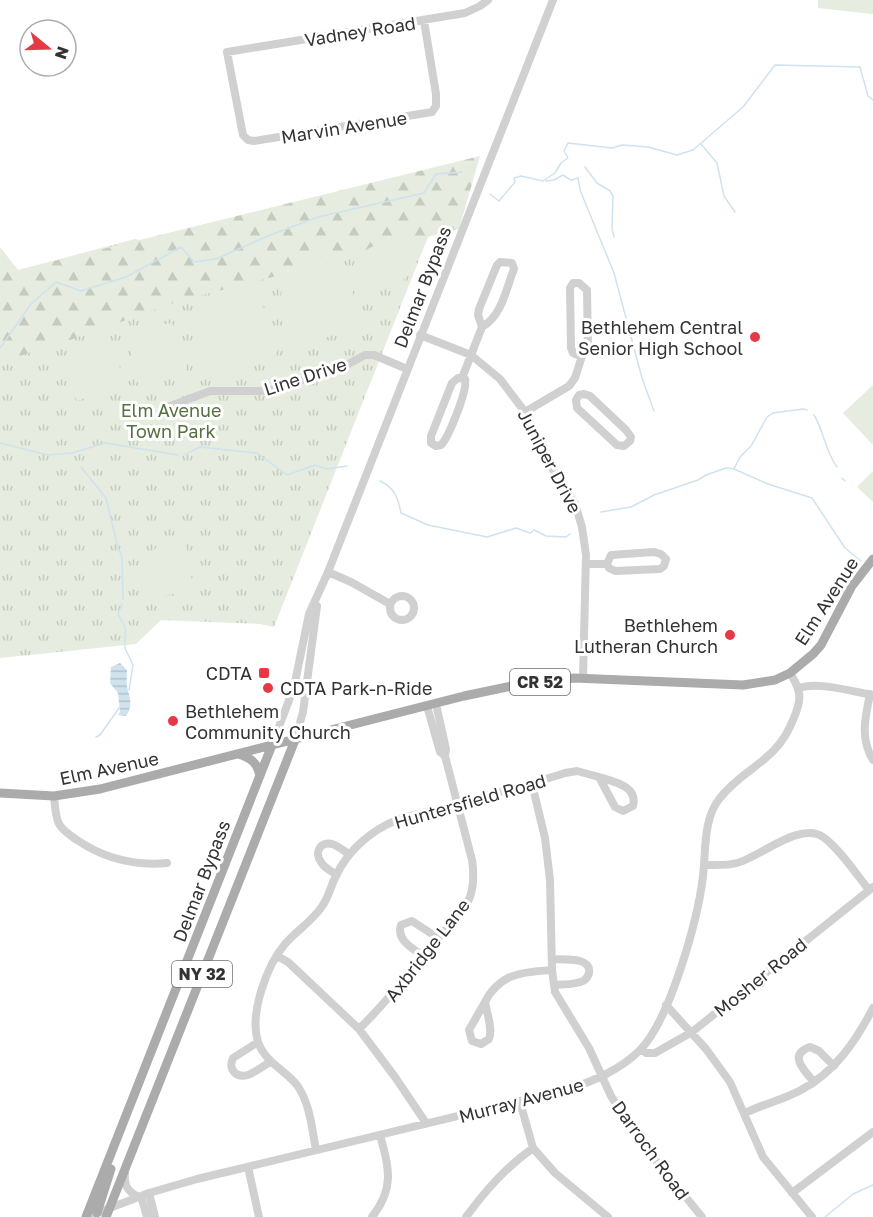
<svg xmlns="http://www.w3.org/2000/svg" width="873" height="1217" viewBox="0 0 873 1217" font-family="'Golos Text',sans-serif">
<defs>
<pattern id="grass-tufts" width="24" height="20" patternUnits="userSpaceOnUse" patternTransform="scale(1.5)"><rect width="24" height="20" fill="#e6ecdf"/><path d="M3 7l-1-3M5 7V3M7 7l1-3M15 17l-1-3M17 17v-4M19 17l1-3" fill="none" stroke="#c6cbc0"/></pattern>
<pattern id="forest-firs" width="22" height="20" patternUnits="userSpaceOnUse" patternTransform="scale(1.5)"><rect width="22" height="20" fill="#e6ecdf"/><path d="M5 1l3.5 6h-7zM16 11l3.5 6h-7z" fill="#c6cbc0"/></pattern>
<pattern id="water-rules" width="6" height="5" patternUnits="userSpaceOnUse" patternTransform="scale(1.5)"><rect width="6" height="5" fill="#cfe2ee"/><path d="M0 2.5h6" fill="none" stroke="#b2c2cd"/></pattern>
</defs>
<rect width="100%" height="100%" fill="#fff"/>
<path fill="url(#grass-tufts)" d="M456 166 274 627 260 624 161 620 136 644 0 658V275L135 239 256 264Z"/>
<path fill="url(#forest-firs)" d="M480 156 459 229 179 301 67 341 0 362V247L18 270Z"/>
<path fill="#e6ecdf" d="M818 0H873V14L818 8Z
M401 240 417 245 399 291 396 293 352 277C349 250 380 242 401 240Z
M332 253 339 254 362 319 359 327 292 348C285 336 281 322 280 307 279 273 304 263 332 253Z
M256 285 278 350 273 358 208 380C178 330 202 294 256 285Z
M172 323 187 367 186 373 141 388C121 355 133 327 172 323Z
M103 336H109L124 380 122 384 77 401C59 371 71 346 103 336Z
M873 385V443L872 444 843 413Z
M873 471V502L857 487Z
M166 540 185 541 193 587 191 591 139 600C137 569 141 559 166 540Z"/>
<path fill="url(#water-rules)" d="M120 663 127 670C127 675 126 681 127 686 129 697 134 705 126 716L118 715 120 712 118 693 110 683 111 667Z"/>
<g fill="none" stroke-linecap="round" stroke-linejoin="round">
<path stroke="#cfe2ee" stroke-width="1.5" d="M701 144 717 163 724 196 735 212
M585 167 597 183 610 191 613 196 612 228 614 237
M546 181 554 180 563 175 571 180 578 178 580 190 614 273 642 378 654 411
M490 194 499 201 515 182 514 178 521 176 543 181 555 173 561 163 568 158 564 151 568 143 612 148 622 145 648 147 677 155 693 150 743 107 775 65 860 67 868 96 873 100
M0 348 31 304 56 282 81 291 126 277 181 247 194 262 216 259 268 236 318 217 424 193 436 174 462 172
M814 415C824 431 825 451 837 467
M0 443 48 455 72 453 105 443 178 455
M184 455 200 447 257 453 287 475 315 465 327 469 347 466
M81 467 106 498 118 548 122 557 123 599
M734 469 740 457 751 446 767 417 773 413 803 409 807 410
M842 478 845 481
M380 481C395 488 398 498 401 513L428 525 487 537 516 528 530 533 534 530 546 536 566 537 570 534
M601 512 631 507 654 495 698 480 706 475 726 468 734 469 768 484 812 498 845 548 861 561
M122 604 118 614 125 627V648L133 665 129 690
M96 737 100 735 119 708
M825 1217 853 1194 873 1185"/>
<path stroke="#d0d0d0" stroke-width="8" d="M424 21 436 94V106L432 112 254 141 248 140 243 135 227 52 465 13 480 6 488 0
M500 262 512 263 514 269C506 289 502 316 482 327L478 315 479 309 497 265Z
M573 283H579L587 290 588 349 587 352 580 356 573 353 571 348 570 288Z
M420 335 471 355 500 379 525 412 545 457 575 504 582 527 586 555 583 678
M458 378 465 379C468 389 449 437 441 445L436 446 431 443V436L452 383Z
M462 378 482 327
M584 394 590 396 626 430 631 437 630 441 624 446 617 445 577 408 576 400 579 395Z
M165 408 210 391H268L341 368 365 355H374L407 369
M525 412 569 386 575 378 582 356
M654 552 661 554 666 559 664 566 660 569 615 571 609 568 607 564 611 555Z
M586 564H607
M328 572 351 582 390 604
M390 608a12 12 0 1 1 24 0a12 12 0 1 1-24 0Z
M799 688C818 681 853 692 873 695
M870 694C865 718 860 739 873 760
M427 706 440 752 445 756
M295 740 303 712 317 606
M272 745 294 687 309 614 328 572 553 0
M599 777C614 782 638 786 633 806L623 811 615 807Z
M532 784 545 838 550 880 552 970 555 992 589 1048 611 1096 627 1121 649 1152 702 1217
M54 796C55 805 55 816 59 824 63 831 70 835 77 840 105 859 134 866 167 863
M704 865C715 865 726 866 737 863 760 857 800 821 823 837 839 848 856 874 869 890
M336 874C331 871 324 868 321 862 314 853 320 841 332 844 338 846 344 851 349 854
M277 956 288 962 359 1029 395 1077 426 1123
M423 956C412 948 396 940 401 925L412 921 438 938
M552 959C562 960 592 956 589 973 588 977 587 979 583 981 575 985 563 984 554 985
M485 1002C487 1014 493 1029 489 1039L481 1044 472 1041 469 1030Z
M485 1002C500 973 523 972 552 970
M666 1005 706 1049 730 1082 763 1157 812 1217
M359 1029C387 1002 411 971 436 941 447 927 463 914 470 897 474 885 474 873 472 860L445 756 446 749 436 704
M258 1042 233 1058C231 1063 230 1067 234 1072 244 1083 261 1067 270 1062
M641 1049 646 1053H655L692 1032 873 887
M814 1082C805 1071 787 1055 810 1047L819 1051 834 1066
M520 1102 533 1148 555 1173 608 1217
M745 1113C763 1104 783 1100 801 1090 835 1072 856 1041 873 1008
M316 1150C312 1129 310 1103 297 1085 285 1070 265 1062 258 1042 249 1014 267 965 285 944 297 930 313 921 323 905 329 896 331 885 336 876 346 854 365 836 386 825 403 816 424 813 443 808 484 796 525 786 565 773L577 771 599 777
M248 1167 259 1217
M125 1172C124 1186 127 1191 139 1197
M149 1193 155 1217
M792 1193 873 1132
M141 1196 147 1217
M94 1214 149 1193 197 1179 570 1089C595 1080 620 1070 640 1050 670 1020 698 919 703 876 706 851 703 818 720 798 745 766 776 763 793 720 802 699 802 692 790 673
M372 1217C395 1188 389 1168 380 1135
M466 1217C486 1190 505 1168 533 1148"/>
<path stroke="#ababab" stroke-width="9" d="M238 754C251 758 257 762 260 776
M0 793 54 796 100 789 464 696 512 686 574 678 743 685 775 680 790 673 813 654 821 645 852 586 873 559
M97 1213 111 1169
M86 1217 272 745
M106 1217 295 740"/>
</g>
<g fill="#e63946" stroke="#fff" stroke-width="2">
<circle cx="755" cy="337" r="6"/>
<circle cx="730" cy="635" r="6"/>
<rect x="258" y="667" width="12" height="12" rx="3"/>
<circle cx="268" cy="688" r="6"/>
<circle cx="173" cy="721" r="6"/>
</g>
<g text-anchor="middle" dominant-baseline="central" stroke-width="6" stroke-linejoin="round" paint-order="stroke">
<g fill="#fff" stroke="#707070" stroke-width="1.5">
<rect x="510" y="669" width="60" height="26" rx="4.5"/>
<rect x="172" y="961" width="60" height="26" rx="4.5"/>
</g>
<g font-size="16" font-weight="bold" fill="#333">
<text x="540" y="682">CR 52</text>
<text x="202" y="974">NY 32</text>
</g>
<g font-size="18" fill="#333" stroke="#fff">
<text transform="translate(360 31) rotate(-9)">Vadney Road</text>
<text transform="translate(344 127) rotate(-9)">Marvin Avenue</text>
<text transform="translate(422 287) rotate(-69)">Delmar Bypass</text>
<text transform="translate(305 376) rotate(-18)">Line Drive</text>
<text transform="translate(550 461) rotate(62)">Juniper Drive</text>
<text transform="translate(826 601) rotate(-57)">Elm Avenue</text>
<text transform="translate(109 768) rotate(-12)">Elm Avenue</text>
<text transform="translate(470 801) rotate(-16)">Huntersfield Road</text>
<text transform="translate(201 881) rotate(-69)">Delmar Bypass</text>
<text transform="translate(427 950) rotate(-52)">Axbridge Lane</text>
<text transform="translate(760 977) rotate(-39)">Mosher Road</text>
<text transform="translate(521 1100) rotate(-15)">Murray Avenue</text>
<text transform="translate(651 1150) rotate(54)">Darroch Road</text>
</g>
<g font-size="18" fill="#333" stroke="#fff" text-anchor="end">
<text x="743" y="327">Bethlehem Central<tspan x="743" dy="21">Senior High School</tspan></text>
<text x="718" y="625">Bethlehem<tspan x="718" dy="21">Lutheran Church</tspan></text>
<text x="252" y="673">CDTA</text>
<text x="280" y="688" text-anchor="start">CDTA Park-n-Ride</text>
<text x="185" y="711" text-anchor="start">Bethlehem<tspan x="185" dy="21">Community Church</tspan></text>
</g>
<g font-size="18" fill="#56703f" stroke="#fff">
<text x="171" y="410">Elm Avenue<tspan x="171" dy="21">Town Park</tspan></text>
</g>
</g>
<g transform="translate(48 48) rotate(109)"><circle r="28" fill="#ffffff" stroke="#adadad" stroke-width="1.5"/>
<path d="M0-4.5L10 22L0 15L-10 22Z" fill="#e63946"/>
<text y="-9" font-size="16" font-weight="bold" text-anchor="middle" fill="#333333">N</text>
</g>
</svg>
